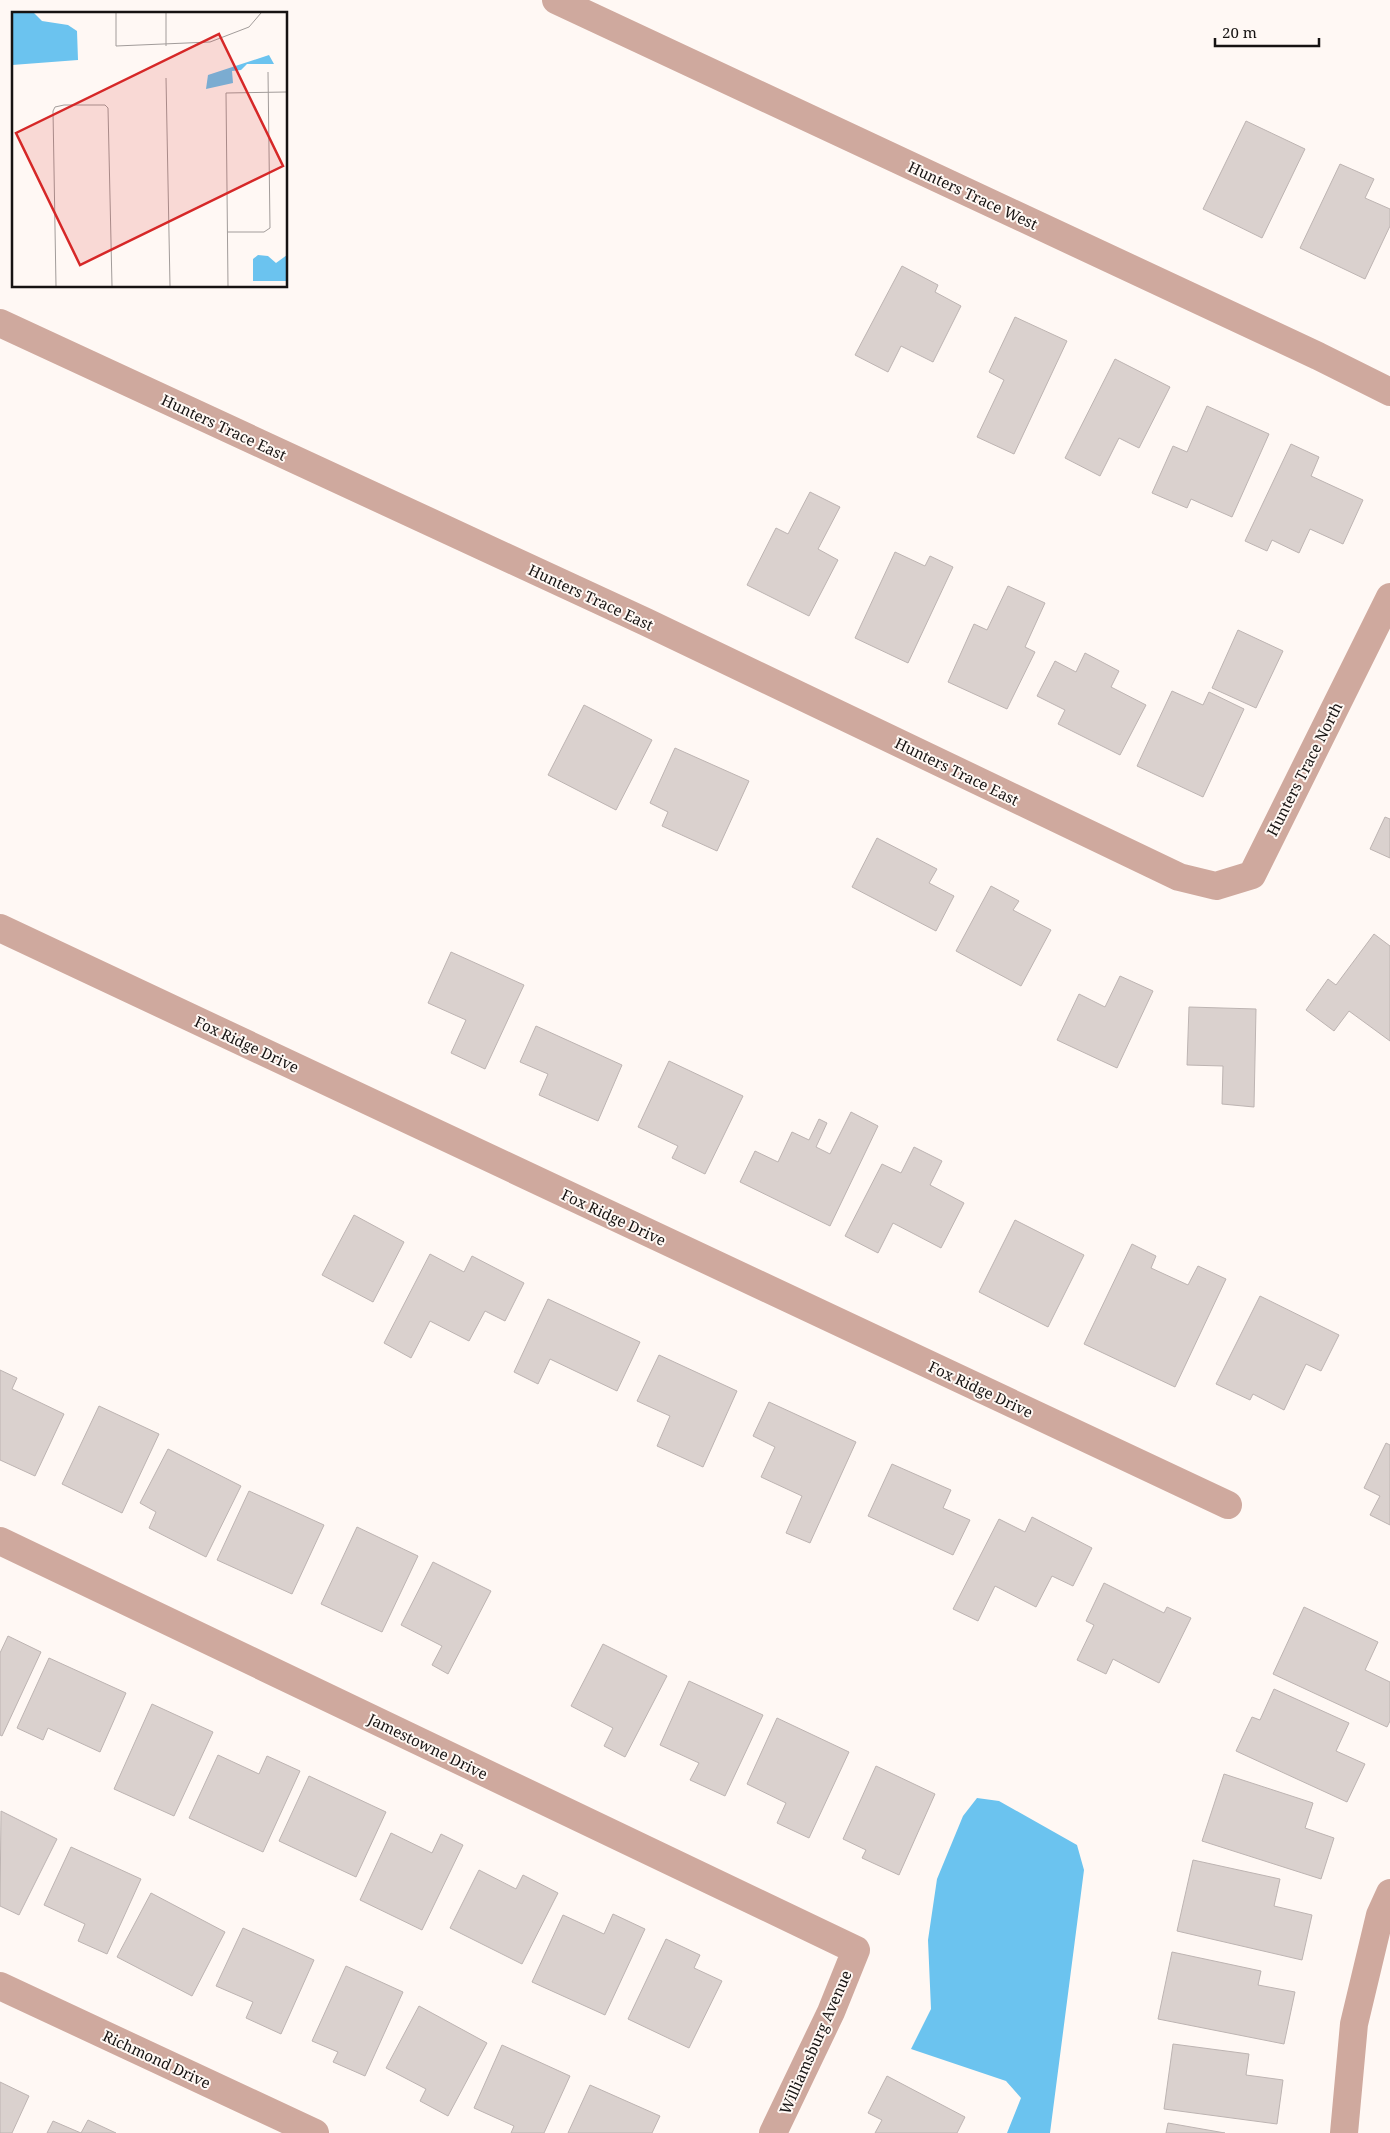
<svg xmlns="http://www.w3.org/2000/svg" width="1390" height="2133" viewBox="0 0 1390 2133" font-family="'Noto Serif',serif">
<rect width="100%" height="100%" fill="#fff8f4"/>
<path fill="#6bc3ef" d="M977 1798 999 1801 1077 1845 1084 1870 1050 2133H1007L1021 2098 1006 2081 911 2049 931 2009 928 1940 937 1879 963 1816Z"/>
<path fill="#dad1ce" stroke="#bdb4b2" d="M1246 121 1305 149 1262 238 1203 209Z
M1340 164 1374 179 1365 198 1390 209V226L1365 279 1300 248Z
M902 266 938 285 935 292 961 306 933 362 901 346 888 372 855 355Z
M1015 317 1067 341 1014 454 977 437 1004 380 989 372Z
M1115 359 1170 387 1139 448 1119 438 1100 476 1065 458Z
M1207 406 1269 434 1232 517 1191 499 1187 508 1152 493 1173 446 1187 452Z
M1291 444 1319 457 1311 476 1363 500 1343 544 1310 529 1299 553 1272 540 1267 551 1245 541Z
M810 492 840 507 818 549 838 560 809 616 747 585 776 528 788 534Z
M895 552 925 566 930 556 953 567 908 663 855 638Z
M1008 586 1045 603 1025 647 1035 652 1007 709 948 682 974 624 987 630Z
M1238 630 1283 651 1256 708 1212 688Z
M1085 653 1119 671 1111 687 1146 705 1120 755 1058 724 1065 710 1037 696 1055 661 1076 672Z
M1172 691 1203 705 1209 692 1244 709 1203 797 1137 766Z
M584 705 652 740 616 810 548 775Z
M675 748 749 781 717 851 662 826 668 812 650 803Z
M1385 817 1390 819V858L1370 849Z
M877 838 937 869 929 883 954 896 936 931 852 887Z
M991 886 1019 901 1013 910 1051 930 1021 986 956 951Z
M1374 934 1390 946V1041L1349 1011 1334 1031 1306 1010 1328 979 1336 985Z
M451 952 524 985 485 1069 451 1053 466 1020 428 1003Z
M1120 976 1153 991 1117 1068 1057 1040 1079 994 1105 1007Z
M1189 1007 1256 1009 1254 1107 1222 1104 1223 1066 1187 1065Z
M536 1026 622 1065 598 1121 539 1095 548 1074 520 1062Z
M669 1061 743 1096 705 1174 672 1158 678 1146 638 1127Z
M851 1112 878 1126 830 1226 740 1182 755 1151 778 1162 792 1132 809 1140 819 1119 827 1123 816 1147 830 1154Z
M914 1147 942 1161 930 1185 964 1203 941 1248 893 1223 878 1253 845 1236 882 1164 901 1173Z
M354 1215 404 1242 373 1302 322 1275Z
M1015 1220 1084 1255 1048 1327 979 1292Z
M1132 1244 1156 1256 1151 1268 1188 1285 1198 1266 1226 1279 1175 1387 1084 1344Z
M430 1254 464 1272 472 1256 524 1283 505 1321 485 1311 469 1341 430 1321 411 1358 384 1343Z
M1260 1296 1339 1335 1321 1371 1306 1364 1284 1410 1253 1394 1250 1400 1216 1384Z
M548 1299 640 1342 617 1391 550 1359 538 1384 514 1372Z
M659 1355 737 1391 703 1467 657 1446 670 1416 637 1401Z
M0 1370 17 1378 12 1389 64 1414 35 1476 0 1460Z
M769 1402 856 1442 810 1543 786 1533 802 1496 761 1477 775 1447 753 1436Z
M99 1406 159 1434 122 1513 62 1484Z
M1386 1443 1390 1445V1525L1370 1515 1380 1496 1364 1488Z
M168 1449 241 1486 206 1557 149 1528 156 1512 140 1503Z
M892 1464 951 1490 943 1508 970 1520 953 1555 868 1516Z
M249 1491 324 1525 292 1594 217 1560Z
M1032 1517 1092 1548 1073 1586 1052 1576 1036 1607 995 1586 978 1621 953 1609 999 1519 1025 1532Z
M357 1527 418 1556 382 1632 321 1604Z
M433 1562 491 1591 448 1674 432 1665 442 1646 401 1625Z
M1104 1583 1164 1613 1167 1607 1191 1618 1159 1683 1113 1659 1106 1674 1077 1660 1094 1625 1086 1621Z
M1304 1607 1378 1642 1365 1670 1390 1682V1721L1387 1727 1273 1674Z
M8 1636 41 1652 2 1736 0 1735V1653Z
M603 1644 667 1676 625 1757 604 1746 613 1728 571 1706Z
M49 1658 126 1693 100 1752 48 1728 43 1740 17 1728Z
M689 1681 763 1715 725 1796 690 1780 699 1763 660 1745Z
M1274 1689 1349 1723 1336 1751 1365 1764 1347 1802 1236 1751 1252 1717 1260 1720Z
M152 1704 213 1732 174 1816 114 1789Z
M777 1718 849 1752 809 1838 777 1823 786 1803 747 1784Z
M218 1755 259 1774 267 1756 300 1771 263 1852 189 1818Z
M876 1766 935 1794 899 1875 862 1858 866 1850 843 1839Z
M1224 1774 1313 1803 1305 1828 1334 1838 1321 1879 1202 1841Z
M309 1776 386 1812 356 1877 279 1841Z
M1 1811 57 1839 19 1915 0 1906Z
M391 1833 432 1853 441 1834 463 1845 422 1930 360 1900Z
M71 1847 141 1879 107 1954 78 1941 85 1924 44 1905Z
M1193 1860 1280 1879 1274 1906 1312 1915 1302 1960 1177 1931Z
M479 1870 516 1889 523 1875 558 1893 522 1964 450 1928Z
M151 1893 225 1932 192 1996 117 1957Z
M613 1914 645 1929 605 2015 532 1982 563 1915 604 1934Z
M243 1928 314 1960 281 2034 246 2018 253 2002 216 1986Z
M666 1939 700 1955 694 1968 722 1981 689 2048 628 2019Z
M1172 1952 1261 1971 1258 1985 1295 1992 1284 2044 1158 2019Z
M346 1966 403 1992 365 2076 333 2062 338 2052 312 2041Z
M419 2006 487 2043 448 2116 420 2101 426 2089 386 2068Z
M1173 2044 1249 2054 1246 2075 1283 2080 1277 2124 1164 2109Z
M502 2045 570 2076 544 2133H511L514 2126 474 2108Z
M887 2076 965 2117 957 2133H875L882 2120 868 2113Z
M0 2082 29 2096 12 2133H0Z
M590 2085 660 2116 652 2133H568Z
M88 2120 116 2133H47L53 2121 81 2133Z
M1168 2123 1225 2133H1166Z"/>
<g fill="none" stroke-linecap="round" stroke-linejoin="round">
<path stroke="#cfa99e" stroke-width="28" d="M556 0 1318 356 1390 392
M0 323 646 622 1179 877 1216 886 1252 875 1390 597
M0 928 1228 1505
M0 1541 856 1950 831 2012 773 2133
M0 1986 315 2133
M1344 2133 1354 2024 1380 1915 1390 1893"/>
</g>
<g text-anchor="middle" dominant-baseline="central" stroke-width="4" stroke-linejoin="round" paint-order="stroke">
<g font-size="15" fill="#161312" stroke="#fff8f4">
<text transform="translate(973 195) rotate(25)">Hunters Trace West</text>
<text transform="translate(224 427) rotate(25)">Hunters Trace East</text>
<text transform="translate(591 597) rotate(25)">Hunters Trace East</text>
<text transform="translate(1304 769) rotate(-63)">Hunters Trace North</text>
<text transform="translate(957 771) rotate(26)">Hunters Trace East</text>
<text transform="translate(247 1044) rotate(25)">Fox Ridge Drive</text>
<text transform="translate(614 1217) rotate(25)">Fox Ridge Drive</text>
<text transform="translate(981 1389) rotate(25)">Fox Ridge Drive</text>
<text transform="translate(428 1746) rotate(26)">Jamestowne Drive</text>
<text transform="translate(815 2042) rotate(-66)">Williamsburg Avenue</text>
<text transform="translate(157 2059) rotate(25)">Richmond Drive</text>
</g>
</g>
<g transform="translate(12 12)">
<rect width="275" height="275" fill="#fff8f4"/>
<path d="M0 1H22L30 9 56 13 65 19 66 48 0 53ZM257 43 262 52H235L229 58 220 59 221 71 194 77 196 63ZM246 243 256 244 264 251 275 243V269H241V247Z" fill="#6bc3ef"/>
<path fill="none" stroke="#a29c9a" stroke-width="1" d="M104 1V34L198 30 237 15 249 1M154 1V34M154 66 158 274M215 220H252L258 216 256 60M44 274 41 99 43 95 52 93H93L96 96 100 274M216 274 214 81 274 80"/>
<path fill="#d62828" fill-opacity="0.15" stroke="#d62828" stroke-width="2.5" d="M207 22 271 154 68 253 4 121Z"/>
<rect width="275" height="275" fill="none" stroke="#161312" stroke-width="2.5"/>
</g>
<path d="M1215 38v8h104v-8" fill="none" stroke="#161312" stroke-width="2.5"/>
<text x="1222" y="38" font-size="15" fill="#161312" stroke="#fff8f4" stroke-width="4" paint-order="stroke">20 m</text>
</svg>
